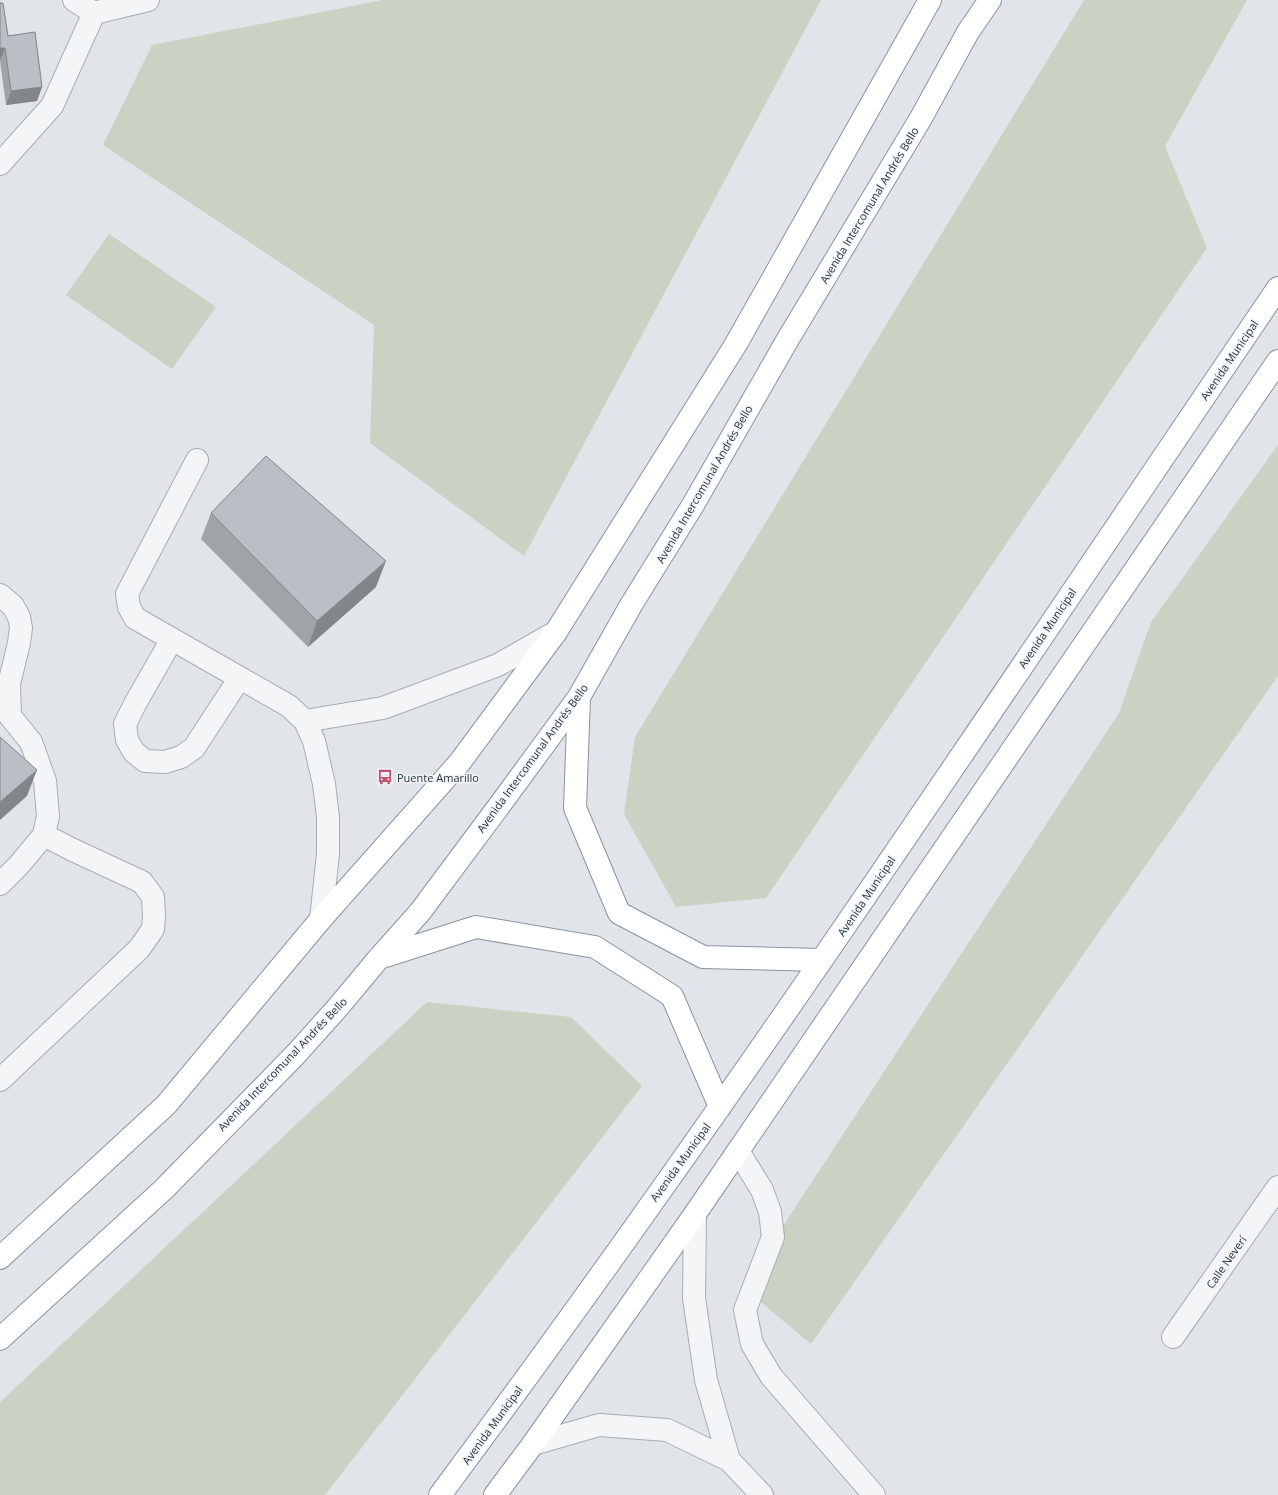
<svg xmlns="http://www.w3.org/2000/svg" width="1278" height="1495" viewBox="0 0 1278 1495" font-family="'Open Sans',sans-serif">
<rect width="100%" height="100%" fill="#e1e5e9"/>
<path fill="#c9d2c3" d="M383 0H821L524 556 370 443 374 325 103 145 152 45Z
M1084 0H1247L1165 146 1207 248 766 898 676 907 624 814 635 737Z
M109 234 216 307 172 369 66 295Z
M1278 445V676L811 1344 743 1287 1119 713 1151 622Z
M427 1002 571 1017 642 1086 325 1495H0V1402Z"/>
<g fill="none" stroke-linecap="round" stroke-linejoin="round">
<defs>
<path id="minor" d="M94 13 148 0
M0 164 52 106 94 13 74 0
M197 460 127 594 129 607 135 618 289 706 305 721 314 741 324 784 328 817V854L321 919
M0 595 13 606 19 617 21 628 19 643 9 684 10 716 31 742 45 781 48 816 44 835 19 865 0 884
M172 639 135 704 125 724 127 740 134 752 145 761 165 762 181 757 194 748 239 679
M305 721 383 708 498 665 556 632
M0 1080 139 949 153 929 154 916 153 897 142 882 73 850 44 835
M738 1151 762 1190 770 1212 773 1237 745 1310 752 1344 771 1376 874 1495
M695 1214 694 1298 706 1380 729 1460
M1173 1337 1278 1187
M533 1444 599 1425 667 1430 729 1460 762 1495"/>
<path id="highway" d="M579 697 575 808 619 913 703 957 822 960
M379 958 476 927 595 947 672 996 720 1107
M0 1258 166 1105 321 919 460 762 556 632 736 344 930 0
M0 1339 164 1189 297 1053 339 1006 379 958 420 912 502 802 579 697 631 605 693 505 788 339 921 118 968 32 990 0
M440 1495C733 1102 1003 693 1278 288
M495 1495 533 1444 695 1214 1278 361"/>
</defs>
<use href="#minor" stroke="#a7adb3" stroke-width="24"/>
<use href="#highway" stroke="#8a949e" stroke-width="24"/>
<use href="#minor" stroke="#f4f5f7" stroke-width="22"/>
<use href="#highway" stroke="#fff" stroke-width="22"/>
</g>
<path fill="#9fa4a9" d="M8 36 42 87 37 101 6 105 0 61Z
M211 513 376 587 308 647 201 539Z"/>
<path fill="#82868a" d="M0 48H5L0 61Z
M42 87 37 101 6 105 11 91Z
M386 561 376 587 308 647 317 621Z
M37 770 27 796 0 820V802Z"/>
<path fill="#b9bfc5" stroke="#82868a" d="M0 3H3L8 36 35 32 42 87 11 91 5 48H0Z
M266 456 386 561 317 621 211 513Z
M0 737 37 770 0 802Z"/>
<defs>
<symbol id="bus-bare" viewBox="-9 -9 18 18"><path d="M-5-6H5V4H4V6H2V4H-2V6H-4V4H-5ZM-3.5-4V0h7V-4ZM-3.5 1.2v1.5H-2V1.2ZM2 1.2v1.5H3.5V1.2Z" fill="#c25271" stroke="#f1f4f6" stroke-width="2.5" paint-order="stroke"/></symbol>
</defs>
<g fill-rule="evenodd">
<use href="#bus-bare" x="374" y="766" width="22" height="22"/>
</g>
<g text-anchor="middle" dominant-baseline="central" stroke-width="3" stroke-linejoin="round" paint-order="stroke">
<g font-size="11" fill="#2b353f" stroke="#f1f4f6">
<text transform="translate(869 205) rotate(-59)">Avenida Intercomunal Andrés Bello</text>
<text transform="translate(1229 360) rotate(-56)">Avenida Municipal</text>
<text transform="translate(704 484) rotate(-60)">Avenida Intercomunal Andrés Bello</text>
<text transform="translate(1047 628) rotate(-56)">Avenida Municipal</text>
<text transform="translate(532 758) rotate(-54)">Avenida Intercomunal Andrés Bello</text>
<text transform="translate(866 896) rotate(-56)">Avenida Municipal</text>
<text transform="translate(282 1064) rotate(-46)">Avenida Intercomunal Andrés Bello</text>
<text transform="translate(680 1162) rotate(-54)">Avenida Municipal</text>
<text transform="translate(1226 1262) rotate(-55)">Calle Neverí</text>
<text transform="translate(492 1425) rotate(-54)">Avenida Municipal</text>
</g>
<g font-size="11" fill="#2b353f" stroke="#f1f4f6" text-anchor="start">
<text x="397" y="777">Puente Amarillo</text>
</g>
</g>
</svg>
